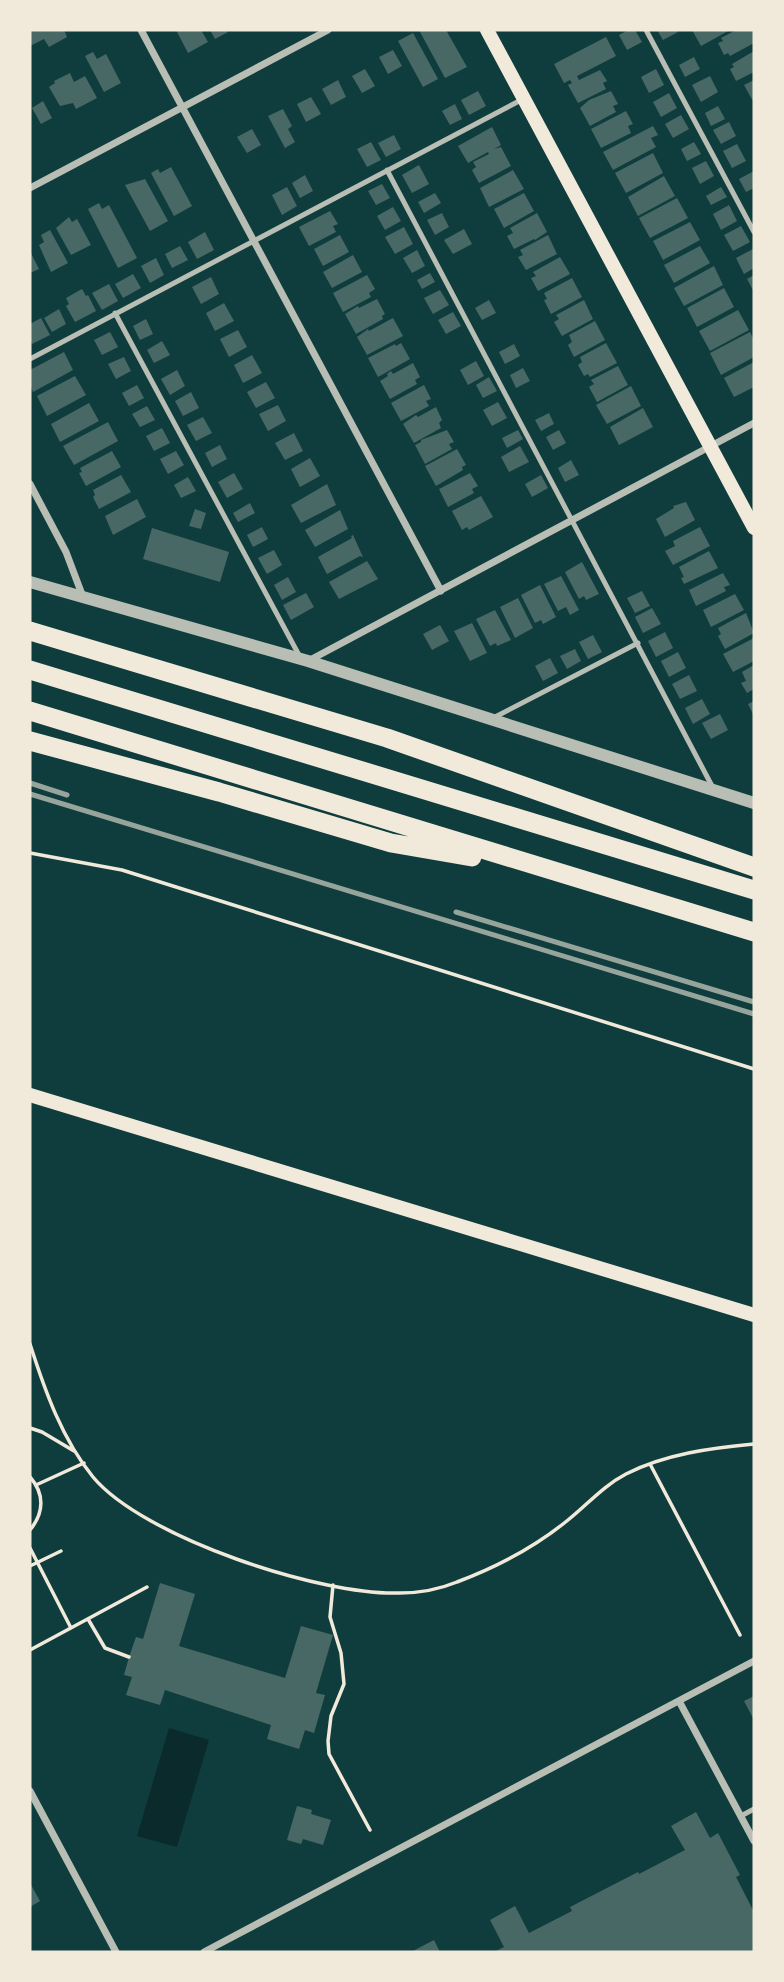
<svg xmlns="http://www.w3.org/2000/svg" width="784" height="1982" viewBox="0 0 784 1982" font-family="Rubik,sans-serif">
<rect width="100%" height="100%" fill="#0f3d3e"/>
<path fill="#0a2a2b" d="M169 1728 209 1740 177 1847 137 1836Z"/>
<path fill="#486865" d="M30 30H64L67 37 49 47 44 39 30 46Z
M176 30H201L208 42 188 53Z
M210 30H226L228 32 215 39Z
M419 30H446L467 67 445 78Z
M628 30H635L642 42 627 50 619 35Z
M657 30H677L678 32 663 40Z
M692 30H730L701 46Z
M736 30H754V43L730 56 728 53 724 55 718 43 723 41 721 38Z
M413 33 438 79 423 87 398 41Z
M606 37 616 56 577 76 579 80 600 70 607 81 603 83 606 89 578 103 568 85 572 83 570 80 564 83 554 64Z
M393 50 402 66 388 74 379 57Z
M754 51V72L736 81 730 69 734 67 732 64Z
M93 52 97 59 106 54 121 83 104 92 85 56Z
M694 57 700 69 685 77 679 65Z
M365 69 375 86 362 93 352 76Z
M656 69 664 85 649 93 641 77Z
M70 73 74 82 85 76 97 98 76 109 73 103 60 106 49 87 55 83 54 81Z
M710 76 718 92 701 102 692 85Z
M338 80 346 97 331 105 322 89Z
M754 80V103L744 85Z
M478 91 486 106 469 115 461 100Z
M611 91 618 104 613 106 616 112 590 126 580 108 589 100Z
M669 93 677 108 661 117 653 102Z
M311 97 321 114 306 122 297 104Z
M43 101 52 118 41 124 32 108Z
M455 104 462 119 450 125 442 111Z
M718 106 725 119 711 126 705 113Z
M283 109 292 126 288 129 295 142 285 148 268 116Z
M626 111 633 124 628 126 631 133 601 148 591 129Z
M681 115 689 129 673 138 665 124Z
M729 122 736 136 721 144 713 130Z
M653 126 658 135 651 138 656 147 613 170 603 152Z
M492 127 501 145 494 149 501 147 511 166 479 183 472 170 476 167 473 162 489 154 488 152 468 163 458 146Z
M252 129 261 145 247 153 237 137Z
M394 135 401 149 386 157 378 143Z
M371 142 381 160 367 167 357 149Z
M694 142 701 154 687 161 681 149Z
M737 144 746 161 732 168 723 151Z
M653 153 663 173 626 193 615 173Z
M706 161 714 176 700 184 692 168Z
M419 165 429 184 412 193 402 175Z
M171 167 192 206 174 216 151 173 158 169 160 173Z
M513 170 524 189 489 207 480 188Z
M754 171V188L746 192 739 179Z
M305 175 313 191 300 198 292 183Z
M664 176 675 196 638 216 628 197Z
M145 179 168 221 150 231 125 185Z
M382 184 390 198 376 205 368 191Z
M287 187 297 206 282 215 272 195Z
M721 187 727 197 711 205 706 196Z
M435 193 441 203 424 213 418 202Z
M524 193 534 211 504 228 494 209Z
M677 198 688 218 650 238 639 218Z
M99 203 102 209 109 205 137 258 118 268 88 209Z
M729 205 737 221 721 230 713 214Z
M393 207 401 221 385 230 377 216Z
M330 211 338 224 333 226 336 232 309 246 299 227Z
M442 213 449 227 435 235 427 220Z
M537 213 547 232 535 240 534 239 514 249 507 236 513 233 510 228Z
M69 217 72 222 77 219 91 245 71 255 56 228Z
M690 222 700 240 663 260 653 241Z
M741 226 750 242 733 251 724 235Z
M404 227 413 244 395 254 385 237Z
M464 229 472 244 453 254 444 240Z
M50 230 68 263 51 272 39 245 44 242 41 235Z
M205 232 214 250 197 259 188 242Z
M340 235 349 252 323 266 314 249Z
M548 235 557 254 526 270 518 257 523 255 520 250Z
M180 246 188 260 172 268 165 254Z
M700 246 710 263 674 283 664 265Z
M753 249 754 268 744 274 736 258Z
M417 250 425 266 412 273 403 258Z
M30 251 39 269 30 273Z
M353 255 362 272 332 288 323 272Z
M560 257 570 274 538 291 531 278 536 276 533 272Z
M156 258 164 275 150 283 141 266Z
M714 266 723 285 684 306 674 288Z
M430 273 435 282 422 289 417 280Z
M133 274 141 288 123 298 115 284Z
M367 275 375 289 369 293 371 297 343 312 333 293Z
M754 275V292L747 279Z
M211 277 219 294 201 304 192 287Z
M572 278 582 297 551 314 544 300 547 299 544 293Z
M109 284 118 301 102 310 92 293Z
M724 288 734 307 697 327 687 308Z
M82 289 86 296 88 295 96 311 75 322 66 306 69 304 66 298Z
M440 290 449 305 433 314 424 298Z
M377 299 385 314 382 316 383 319 356 334 345 314 358 306 359 308Z
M489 300 496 313 482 320 475 308Z
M584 300 593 319 562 336 554 322 559 319 556 315Z
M224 303 234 321 215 331 206 313Z
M59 309 66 324 52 332 44 318Z
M738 310 749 330 710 351 699 331Z
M453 312 461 326 446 334 438 320Z
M41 318 50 335 32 344 30 340V324Z
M393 318 403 336 367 355 357 337 368 329 369 331Z
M146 319 153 334 140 340 133 326Z
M595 321 605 340 574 357 568 345 572 342 569 335Z
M238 330 247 347 229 357 220 339Z
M110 332 118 347 102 355 94 340Z
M750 332 754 340V357L721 375 710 353Z
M162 341 170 355 154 363 147 350Z
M401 343 410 359 378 377 368 358 395 344 396 346Z
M606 343 617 363 590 377 588 374 584 376 578 365 582 362 580 357Z
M514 344 520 356 505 364 499 352Z
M64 352 73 370 33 392 30 385V370Z
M252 355 262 373 243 383 234 365Z
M124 357 131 371 116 379 108 364Z
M476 361 484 376 468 385 460 370Z
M754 362V387L734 397 724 378Z
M413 363 420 377 415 380 417 384 390 399 380 381 388 376 387 374 391 371 393 374Z
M618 366 628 385 597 402 589 387 594 384 591 380Z
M523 368 530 381 516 388 510 375Z
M177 370 185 386 170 395 161 379Z
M75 376 86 395 47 416 37 396Z
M489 377 497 391 483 398 476 385Z
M266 382 275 398 256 408 247 392Z
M137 385 144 398 129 406 122 393Z
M424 385 431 399 426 401 429 406 401 421 391 403Z
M631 386 641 406 607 424 596 405Z
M191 392 199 408 183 416 175 401Z
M498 402 507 418 492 426 483 410Z
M89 403 99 421 60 442 51 424Z
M278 405 286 421 268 431 259 414Z
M147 406 155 420 140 427 132 414Z
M436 407 442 420 439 423 441 428 414 443 403 424 416 415 418 417Z
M643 408 653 427 619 445 610 427Z
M549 413 554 424 541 431 535 420Z
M203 417 212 433 196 441 187 425Z
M108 422 118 441 74 465 63 446Z
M162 428 170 443 154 451 146 436Z
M447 430 454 442 449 444 452 449 425 464 415 445 421 442V440Z
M518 430 523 439 507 448 502 438Z
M559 430 566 443 553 450 546 437Z
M294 433 303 451 285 460 275 443Z
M220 445 227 459 212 467 205 453Z
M520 446 529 462 509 472 501 457Z
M457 449 466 465 462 467 463 470 436 486 425 466Z
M112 451 121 467 86 486 79 473 82 472 80 468Z
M176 451 184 465 168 474 160 459Z
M310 458 320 476 300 487 291 469Z
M571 460 579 475 565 482 558 468Z
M234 473 243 489 227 498 218 482Z
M470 473 478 486 472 489 474 493 448 507 439 489Z
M121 475 131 492 99 509 93 497 95 495 93 490Z
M541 475 548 488 532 497 525 484Z
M188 477 196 491 181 498 174 485Z
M327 484 336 505 301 523 291 505Z
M481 496 493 517 469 530 467 527 462 530 452 511Z
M137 499 146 517 113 535 105 516Z
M686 502 695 520 665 537 656 519 674 508 673 506Z
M250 503 255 513 238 522 233 513Z
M195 509 206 513 201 529 189 526Z
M340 510 348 529 315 547 305 530Z
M262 527 268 539 253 547 247 535Z
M700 527 710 546 673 565 665 551 675 546 673 541Z
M152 528 229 552 220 582 143 559Z
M353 535 363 557 360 556 327 574 318 557 352 538 351 536Z
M274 550 282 565 267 574 258 558Z
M709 551 718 568 684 584 681 578 684 577 679 567Z
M367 561 378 579 339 599 329 582Z
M582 562 599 594 586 600 584 596 579 599 565 572Z
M723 573 730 585 724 587 726 591 696 606 689 590Z
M561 576 579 610 570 615 566 607 558 611 544 584Z
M288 577 296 592 282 600 274 585Z
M540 585 556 617 543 624 541 620 535 623 521 595Z
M642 591 650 606 635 613 627 598Z
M306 593 314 607 291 620 283 605Z
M735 594 744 610 711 627 703 610Z
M518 598 533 628 515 638 500 607Z
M652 608 661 624 643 633 635 617Z
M495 610 511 640 497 646 496 643 490 646 476 619Z
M746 613 754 633 725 649 718 636 721 634 718 628Z
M472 623 487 653 470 661 454 631Z
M440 625 449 641 432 650 423 634Z
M665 632 673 648 656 657 648 641Z
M593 635 602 652 588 659 579 642Z
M754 638V661L733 672 723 654Z
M575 649 581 661 567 669 560 656Z
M678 652 686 668 669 677 661 661Z
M550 658 558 673 543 681 535 666Z
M754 665V689L747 693 741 683 746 681 742 672Z
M689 675 697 691 680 699 672 684Z
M702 699 710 714 693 724 685 708Z
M754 701V716L748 704Z
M720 714 728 730 711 739 702 723Z
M160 1583 195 1594 179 1646 285 1678 301 1626 333 1635 316 1693 325 1695 314 1733 305 1730 299 1749 267 1739 271 1725 165 1690 160 1705 126 1695 132 1677 124 1675 129 1657 136 1637 143 1639Z
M754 1696V1720L744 1701Z
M297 1806 312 1810 311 1814 331 1820 323 1845 303 1839 301 1844 287 1840Z
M696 1812 710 1838 718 1833 740 1875 736 1877 754 1912V1952H494L504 1947 490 1920 515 1906 529 1933 572 1911 570 1907 638 1872 639 1874 685 1850 671 1826Z
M30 1883 40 1901 30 1907Z
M434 1940 440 1952H411Z"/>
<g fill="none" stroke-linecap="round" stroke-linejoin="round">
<path stroke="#f1e9da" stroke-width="3.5" d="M30 853 122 870 754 1069
M30 1344C45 1391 62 1439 93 1477 144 1538 322 1596 400 1593 420 1593 440 1589 457 1582 497 1567 535 1547 568 1520 588 1504 603 1486 626 1474 665 1454 711 1448 754 1444
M30 1428 42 1432 74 1451
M650 1464 740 1635
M30 1477C45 1494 44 1513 30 1530
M36 1485 84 1463
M30 1548 71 1628
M30 1566 61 1551
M333 1585 330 1617 341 1653 344 1684 331 1716 328 1741 329 1754 370 1830
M88 1619 105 1648 129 1657
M30 1650 147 1587"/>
<path stroke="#b8beb3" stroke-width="5" d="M646 30 754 232
M387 170 712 786
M115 313 300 657
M30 359 523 99
M495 717 638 643
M741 1816 754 1809"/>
<path stroke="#b8beb3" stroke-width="7" d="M141 30 441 591
M30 188 328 30
M30 484 66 552 83 597
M310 660 754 423
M679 1701 754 1841
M30 1791 116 1952
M204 1952 754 1661"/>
<path stroke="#b8beb3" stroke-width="12" d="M30 582 308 661 754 803"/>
<path stroke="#f1e9da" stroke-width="14" d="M487 30 754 528
M30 1095 754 1315"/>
<path stroke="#f1e9da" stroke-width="19" d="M30 631 387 738 754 867
M30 670 754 890
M30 711 754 932
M30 741 219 792 391 843 472 857"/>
<path stroke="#97a49c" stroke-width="5" d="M30 783 67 795
M30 794 754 1014
M456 912 754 1002"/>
</g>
<rect width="784" height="1982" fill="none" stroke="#f1e9da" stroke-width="63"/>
</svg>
